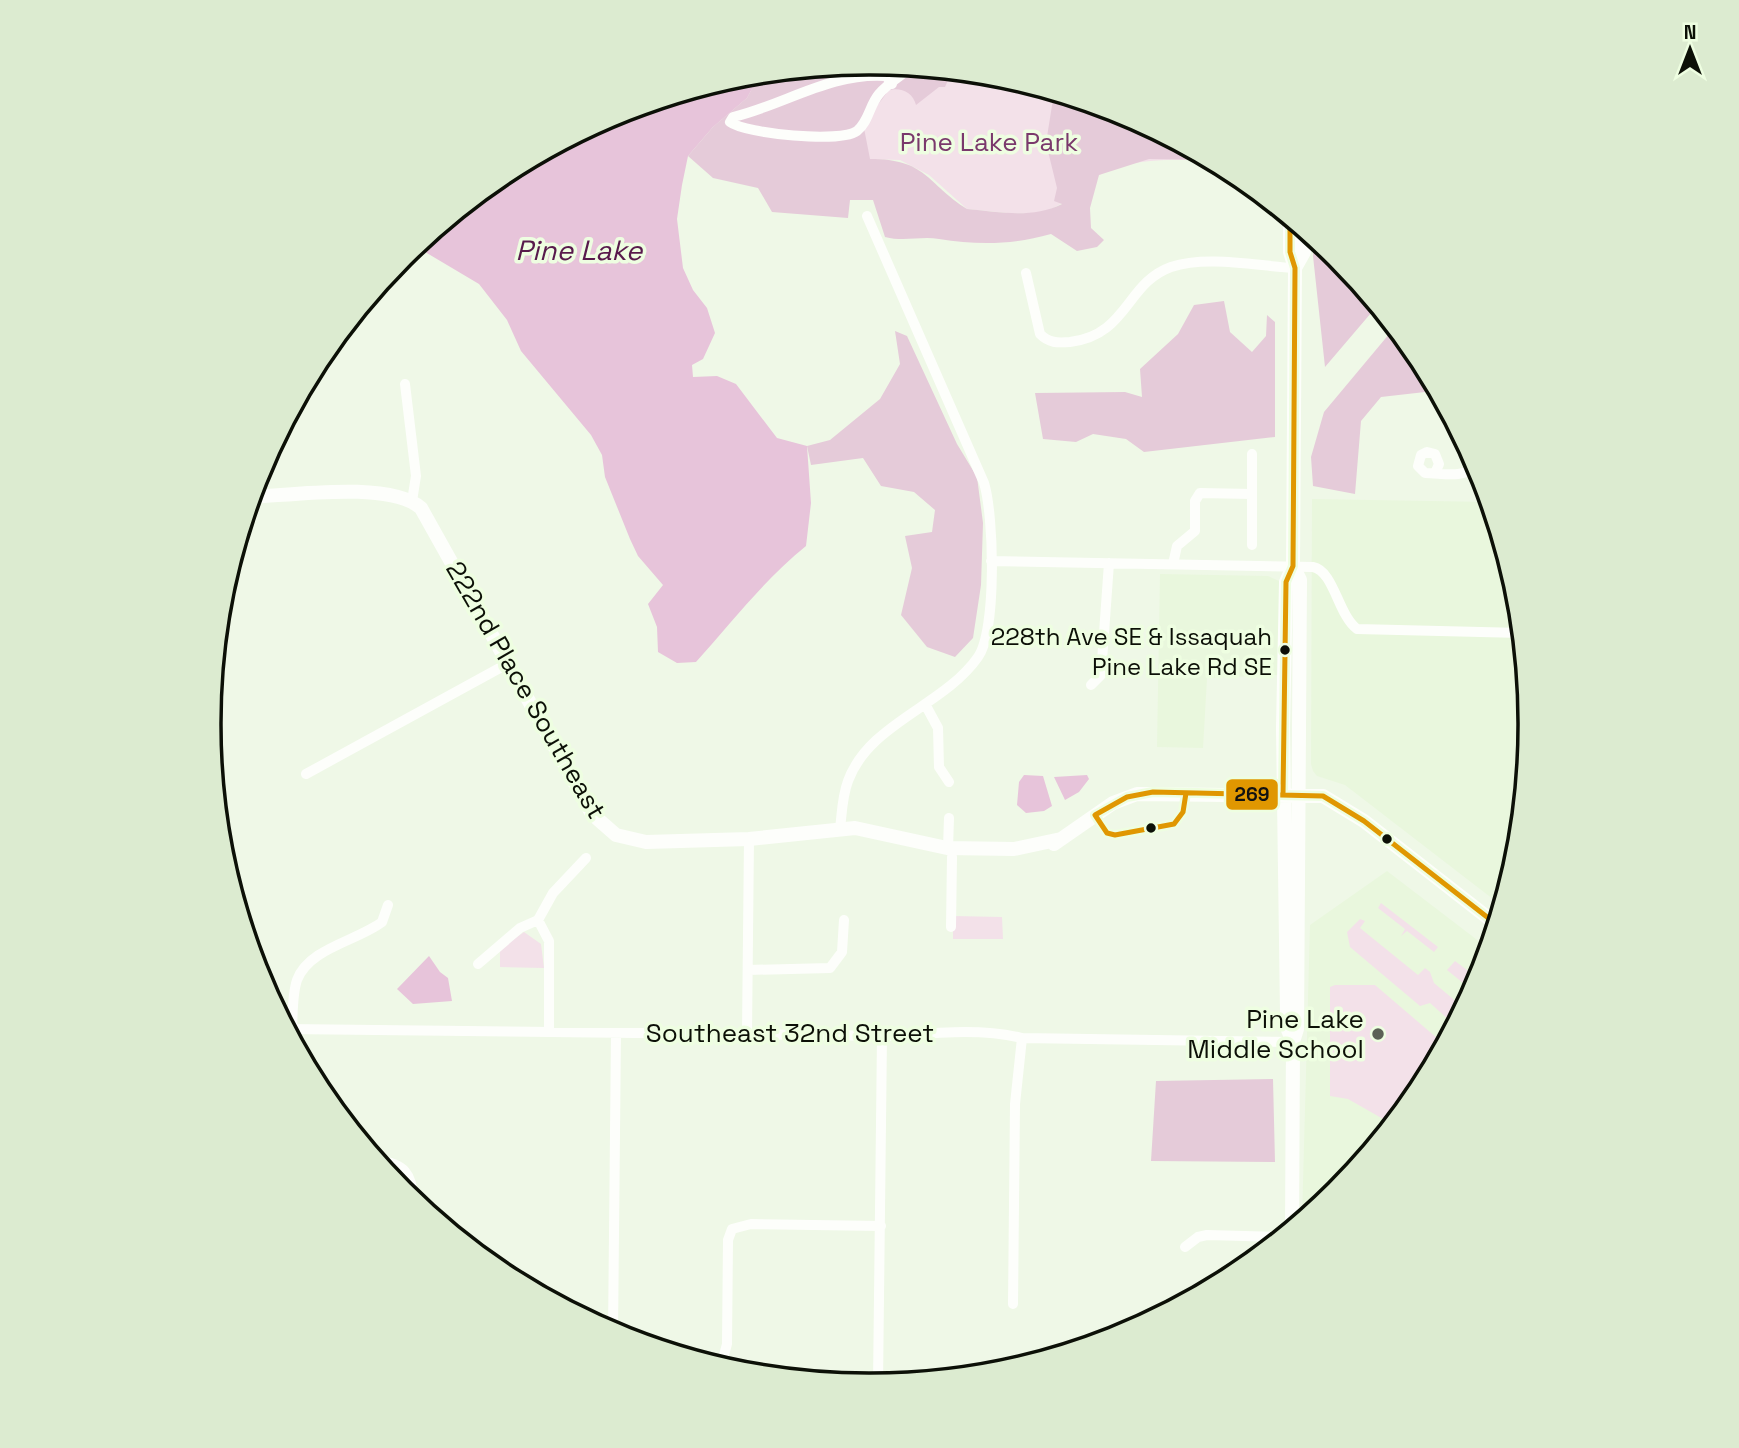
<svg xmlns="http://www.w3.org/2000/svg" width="1739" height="1448" viewBox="0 0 1739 1448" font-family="'Space Grotesk',sans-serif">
<rect width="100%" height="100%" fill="#eff8e7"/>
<path fill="#e9f7dd" d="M1312 499 1490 502 1518 595 1530 724 1518 853 1502 906 1345 785 1317 776 1313 771 1311 764Z
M1160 574 1268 576 1279 581V675L1207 678 1203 748 1157 747Z
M1387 871 1489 949 1480 977 1419 1092 1337 1192 1302 1220 1310 925Z"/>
<path fill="#f3e1e9" d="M870 63 999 76 1123 113 1210 160C1173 160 1134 157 1099 175 1078 186 1066 207 1041 212 1023 216 987 211 967 209L929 175 900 160 870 159 713 127 747 98 760 74Z
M1381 903 1438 947 1434 952 1407 931 1401 936 1405 929 1378 908Z
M953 916 1002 917 1003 939H953Z
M1360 919 1365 921 1360 928 1418 975 1425 968 1430 972 1434 983 1464 1008 1455 1025H1445L1443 1023 1449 1020 1430 1003 1420 1006 1350 947 1347 932Z
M524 932 541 944 544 968 500 967V949Z
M1455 961 1479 979 1473 991 1447 970Z
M1335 985H1375L1444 1044 1419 1092 1392 1124 1348 1099 1330 1096V987Z"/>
<path fill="#e5cbd9" d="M870 63 952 71 945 87H939L916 105C913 92 901 87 888 90 882 103 870 110 863 123L870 159C927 159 926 183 967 209 999 212 1032 219 1062 204L1054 201 1057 188 1046 143 1054 93 1123 113 1210 160 1149 159 1099 175 1090 208 1091 228 1104 240 1097 247 1077 251 1051 234C1013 245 977 245 939 239 921 236 904 242 885 237L873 200H850L848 218 772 212 758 188 713 178 688 156 713 127 747 98 760 74Z
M1315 238C1327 249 1349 262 1351 279L1354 278 1377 306 1325 367 1313 256Z
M1224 301 1230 332 1252 352 1266 336 1267 315 1275 322V437L1144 452 1126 439 1093 434 1076 442 1043 439 1035 393 1125 392 1142 397 1140 369 1178 334 1194 305Z
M1395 327 1419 357 1435 387 1425 392 1381 397 1361 421 1355 494 1313 486 1311 457 1324 412Z
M895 331 907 336 957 444 977 477 983 523 981 585 973 638 955 657 927 647 901 615 912 568 905 536 932 532 935 510 914 492 881 486 863 458 811 465 807 446 830 440 880 399 900 364Z
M1273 1079 1275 1162 1151 1161 1156 1081Z"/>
<path fill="#e7c4da" d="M760 74 747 98 713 127 688 156 682 185 677 219 683 268 693 290 707 308 715 333 703 359 692 365 693 377 717 376 736 384 777 438 807 446 811 503 806 546C764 580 732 622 696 662L677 663 658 652 657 627 648 604 663 585 638 556 630 539 605 477 602 455 591 435 521 351 507 320 479 284 415 246 503 174 617 113 741 76Z
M1024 775 1043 776 1052 806 1044 811 1026 813 1017 805 1019 782Z
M1087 775 1089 779 1079 792 1065 800 1054 777Z
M429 956 440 972 448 978 452 1001 413 1004 397 989Z"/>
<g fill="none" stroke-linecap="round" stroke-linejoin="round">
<path stroke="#fdfefb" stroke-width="10" d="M892 84 886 76C831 72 784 105 733 117L730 122C746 134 841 143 857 131 869 121 869 106 879 94 887 84 902 75 912 67
M1026 273 1040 334C1049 343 1057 343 1070 342 1128 335 1126 283 1171 267 1207 255 1256 266 1295 268
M405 384 416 476 412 501
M1436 471 1439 464 1435 454 1427 452 1421 455 1418 466 1425 473C1443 473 1461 479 1478 466
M1252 545V454
M991 561 1313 567C1334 571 1338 615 1357 629L1522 633
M1173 564 1177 546 1195 531V501L1200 493 1252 494
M1091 685 1101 675 1109 563
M925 704 938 728 939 767 949 782
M306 774 507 664
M840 829C842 813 842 797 848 781 869 723 944 706 978 657 997 630 994 515 984 483L867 216
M948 848 949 818
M538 920 549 941V1032
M951 927 952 857
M478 964 520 928 538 920 553 893 586 858
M748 970 830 968 842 952 844 920
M287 1029 893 1036C935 1033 981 1028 1022 1038L1293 1042
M292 1029C293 1014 292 995 297 980 309 948 357 941 382 922L388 905
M747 1033 749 839
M377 1161C404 1162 413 1175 413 1200
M1185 1247 1198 1237 1207 1235 1282 1237
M1013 1304 1015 1104 1022 1038
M613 1333 616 1033
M721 1366 727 1344 728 1240 732 1229 751 1224 881 1226
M878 1384 882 1036"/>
<path stroke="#fdfefb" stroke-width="14" d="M1290 218V252L1295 268 1293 566 1286 582 1283 728 1287 1012 1288 1030 1293 1042
M1295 268 1304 252V230
M251 497C293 495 390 481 421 508L592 814 616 835 646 842 749 839 855 828 947 848 1014 849 1061 839
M1054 844 1113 803 1137 794 1323 796 1364 821 1496 924
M1292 1229 1293 1042 1297 1029 1300 580 1293 566"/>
<defs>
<path id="bus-1" d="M1186 793 1183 812 1174 824 1115 835 1107 833 1095 815 1127 797 1153 792 1323 796 1364 821 1496 924
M1283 794 1286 582 1293 566 1295 268 1290 252V218"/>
</defs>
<use href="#bus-1" stroke="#eefee1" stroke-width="10"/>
<use href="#bus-1" stroke="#e09701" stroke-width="5"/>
</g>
<g fill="#0c1007" stroke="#eefee1" stroke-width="2.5">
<circle cx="1285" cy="650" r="6"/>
<circle cx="1151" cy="828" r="6"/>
<circle cx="1387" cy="839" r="6"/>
</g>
<circle fill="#5b6155" stroke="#eefee1" stroke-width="2.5" cx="1378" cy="1034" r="7"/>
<g text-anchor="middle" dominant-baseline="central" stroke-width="7" stroke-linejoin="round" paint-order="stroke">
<g font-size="24" fill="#0c1007" stroke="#eefee1" text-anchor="end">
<text x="1272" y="636">228th Ave SE &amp; Issaquah<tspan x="1272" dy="30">Pine Lake Rd SE</tspan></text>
</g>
<g font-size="26" fill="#7a396c" stroke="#eefee1">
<text x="989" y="142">Pine Lake Park</text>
</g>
<g font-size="26" fill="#0c1007" stroke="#eefee1">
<text transform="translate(526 690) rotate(60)">222nd Place Southeast</text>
<text x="790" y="1033">Southeast 32nd Street</text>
</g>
<g font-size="26" fill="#0c1007" stroke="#eefee1" text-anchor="end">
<text x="1364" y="1019">Pine Lake<tspan x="1364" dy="30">Middle School</tspan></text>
</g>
<g font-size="28" font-style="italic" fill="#581a4c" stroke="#eefee1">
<text x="579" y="250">Pine Lake</text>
</g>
</g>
<path d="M0 0H1739V1448H0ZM869 75H870A648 648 0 0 1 1518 723V725A648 648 0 0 1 870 1373H869A648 648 0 0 1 221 725V723A648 648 0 0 1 869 75Z" fill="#dcebd0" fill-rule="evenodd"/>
<path fill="none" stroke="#0c1007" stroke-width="3.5" d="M869 75H870A648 648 0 0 1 1518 723V725A648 648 0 0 1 870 1373H869A648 648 0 0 1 221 725V723A648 648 0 0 1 869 75Z"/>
<rect stroke="#eefee1" stroke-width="2.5" x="1225" y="778" width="54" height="33" rx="7" fill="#e09701"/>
<g font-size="19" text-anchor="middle" font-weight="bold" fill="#111">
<text x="1252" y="801">269</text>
</g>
<g transform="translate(1690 49)" stroke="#eefee1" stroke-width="5" paint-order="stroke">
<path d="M0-5L12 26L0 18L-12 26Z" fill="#0c1007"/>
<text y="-10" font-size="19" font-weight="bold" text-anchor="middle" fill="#0c1007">N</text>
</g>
</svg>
